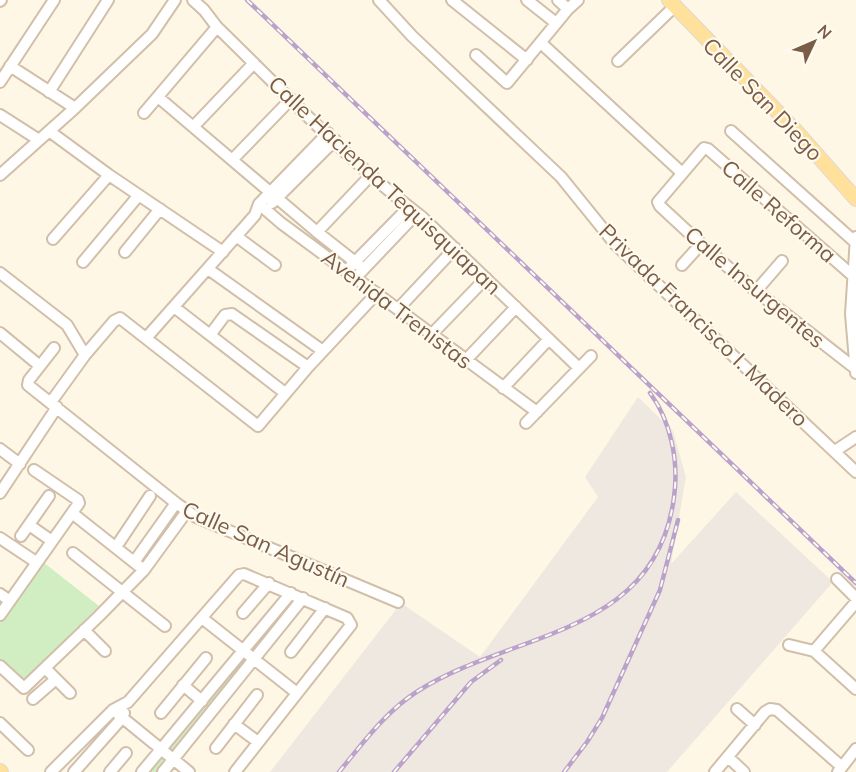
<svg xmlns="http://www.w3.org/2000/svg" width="856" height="772" viewBox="0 0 856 772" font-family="Mulish,sans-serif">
<rect width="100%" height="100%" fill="#fff7e6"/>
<path fill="#eee8e0" d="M638 397 673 431 686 477 671 564 736 492 833 582 667 772H270L401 603 480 657 598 497 585 477Z"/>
<path fill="#d1eec2" d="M43 562 99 606 22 682 0 661V623Z
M292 596 298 599 161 772H145Z"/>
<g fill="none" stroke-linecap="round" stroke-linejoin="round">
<defs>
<path id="minor" d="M193 0 204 10 217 27C282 90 350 163 422 217L579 368
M379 0 412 36 561 177 616 245 856 472
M452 0 527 60
M527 0 556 23
M558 0 568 9
M0 1 1 0
M541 43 681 172
M476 55 507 83 568 9 578 0
M618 61 675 6
M10 66 75 108
M0 82 54 0
M49 92 108 0
M158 97 317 232 364 269
M144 113 217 27
M0 115 39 140
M194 126 254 63
M49 131 109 175 223 252
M731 131 855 242
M233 159 291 99
M0 175 75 108 152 34 175 0
M272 203 335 140
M259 204 281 223 537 412
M317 232 372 174
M236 236 275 265
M53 239 109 175
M125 252 160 209
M83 262 139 195
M682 265 701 244
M350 267 409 207
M208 269 323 351
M0 273 67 325 85 355
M360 273 417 213
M852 275 708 149 704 148 658 202 660 206 701 244 756 291 856 369
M756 291 782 261
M174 307 285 393
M398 309 455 248
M0 333 40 366
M432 334 486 278
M210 335 225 315 232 314 308 367
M147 337 255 215 259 204 328 133
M54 348 29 380 28 385 176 503 196 517 398 602
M466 360 516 307
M856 373 851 314 856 237
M503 388 549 339
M51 402 85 355 114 321 120 318 258 426 308 367 377 293
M526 423 591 356
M0 449 20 464
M835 451 856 437
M0 493 57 407
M72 513 144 570
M29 525 52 541
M21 536 49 496
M0 538 36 562
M116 547 150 496
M73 553 165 626
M134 562 176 503
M837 579 856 598
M0 594 10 601
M243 613 269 583
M0 615 79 503 78 500 34 470
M202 618 297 693
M84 630 105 651
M789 645 814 651
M814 651 856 602
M814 651 856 689
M291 652 325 608
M0 666 24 688 99 616 144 570 187 511
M45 668 70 693
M183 685 202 701
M33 699 56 679
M737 709 755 725
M113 710 189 772
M161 713 206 658
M0 723 28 750
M234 724 258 742
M216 748 257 695
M728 757 744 772
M51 772 113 710 128 702 239 575 244 574 347 618 351 625 235 772
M74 772 122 718 124 713
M110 772 126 753
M142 772 291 593
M163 772 303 598
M715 772 765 712 770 709 777 710 842 767
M838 772 856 749"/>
<path id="major" d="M669 0 795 130 856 199
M0 771 1 772"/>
</defs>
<use href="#minor" stroke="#d2bfaa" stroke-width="14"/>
<use href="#major" stroke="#dfd8d3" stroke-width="16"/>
<use href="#minor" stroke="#fff" stroke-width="10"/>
<use href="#major" stroke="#ffe19c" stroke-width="14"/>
<defs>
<path id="rail" d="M247 0 856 583
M339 772C363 743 386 711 418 691 512 631 656 637 674 497 679 462 671 421 650 393
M394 772 471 682 501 660
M564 772 587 742 602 718 660 590 678 520"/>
</defs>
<use href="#rail" stroke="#bba2cb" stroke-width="4.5"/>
<use href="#rail" stroke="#fffaee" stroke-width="2" stroke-dasharray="7" stroke-linecap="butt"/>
</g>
<g text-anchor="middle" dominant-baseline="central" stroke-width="4.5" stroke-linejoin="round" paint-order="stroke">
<g font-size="22" fill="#7b5d47" stroke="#fffaee">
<text transform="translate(763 99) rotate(46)">Calle San Diego</text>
<text transform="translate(385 185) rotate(43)">Calle Hacienda Tequisquiapan</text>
<text transform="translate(779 211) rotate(41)">Calle Reforma</text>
<text transform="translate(755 287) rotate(40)">Calle Insurgentes</text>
<text transform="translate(397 309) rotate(37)">Avenida Trenistas</text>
<text transform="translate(704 325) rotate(44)">Privada Francisco I. Madero</text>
<text transform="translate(266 544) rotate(24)">Calle San Agustín</text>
</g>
</g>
<g transform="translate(814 42) rotate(46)" stroke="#fffaee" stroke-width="4.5" paint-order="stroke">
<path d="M0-4.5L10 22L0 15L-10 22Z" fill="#7b5d47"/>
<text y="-9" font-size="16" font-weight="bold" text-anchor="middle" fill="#7b5d47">N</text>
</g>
</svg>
